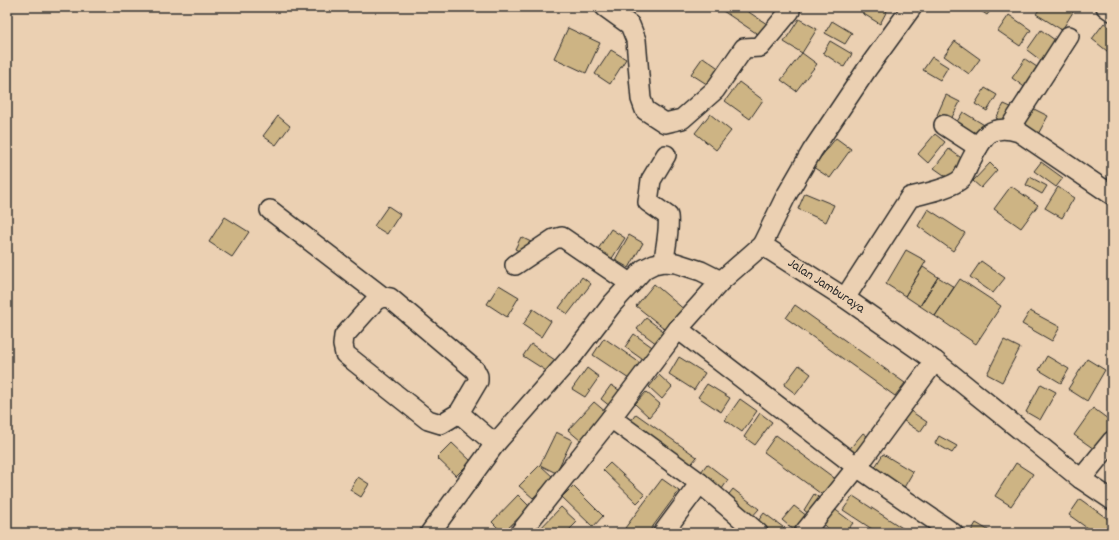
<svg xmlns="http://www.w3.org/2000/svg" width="1119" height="540" viewBox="0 0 1119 540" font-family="Dekko,sans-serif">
<rect width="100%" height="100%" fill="#ebd0b2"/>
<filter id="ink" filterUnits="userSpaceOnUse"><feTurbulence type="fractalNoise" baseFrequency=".025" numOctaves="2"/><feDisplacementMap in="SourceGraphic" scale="8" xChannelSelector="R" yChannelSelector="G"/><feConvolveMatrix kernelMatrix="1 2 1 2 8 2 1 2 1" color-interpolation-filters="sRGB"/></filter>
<g filter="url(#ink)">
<path fill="#cdb484" stroke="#2b2b2b" d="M721 7H741L770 26 762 37 720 9Z
M865 7H889L880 24 862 13Z
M975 7H993L987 15Z
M1041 7H1076L1062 30 1036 14Z
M1009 15 1031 30 1020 46 998 31Z
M799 19 817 29 802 53 784 42Z
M832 21 852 33 845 44 825 33Z
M1104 23 1112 29V55L1092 39Z
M568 28 600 43 586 73 554 58Z
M1041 30 1059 43 1044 63 1027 50Z
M830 41 852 54 844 67 823 53Z
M955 41 980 59 969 74 944 56Z
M611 50 626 59 610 84 595 74Z
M802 53 817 64 796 91 781 80Z
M703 57 724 72 713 88 691 74Z
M932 57 948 67 940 80 923 70Z
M1025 59 1040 69 1027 89 1012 78Z
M739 82 763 100 750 119 725 101Z
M985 88 997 95 987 111 975 104Z
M946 95 960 102 950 121 937 115Z
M1004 104 1013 108 1004 123 996 118Z
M1032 108 1048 116 1037 136 1022 128Z
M963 112 986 126 976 142 953 128Z
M710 114 731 131 716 150 695 133Z
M278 116 290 126 276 145 263 136Z
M935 134 945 142 928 163 918 154Z
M836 138 851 149 830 178 813 167Z
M949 149 968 163 954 182 934 168Z
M1041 162 1063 178 1056 187 1034 171Z
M990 163 997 170 981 188 973 181Z
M1112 172V184L1106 180Z
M1030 177 1047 186 1042 194 1026 185Z
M1011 186 1038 205 1021 228 994 209Z
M1058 187 1074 198 1062 218 1045 208Z
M805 193 834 205 826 222 798 209Z
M388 206 400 214 387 234 374 226Z
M928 209 965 233 953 251 918 226Z
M225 217 249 232 232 257 209 242Z
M611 229 625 238 609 263 595 254Z
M629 235 643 243 629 268 615 260Z
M521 237 531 242 525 254 515 249Z
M906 250 926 261 905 296 886 284Z
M981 261 1005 278 993 293 970 277Z
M923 267 938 277 920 306 905 296Z
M582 277 591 284 568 314 559 308Z
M938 277 954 287 935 316 920 306Z
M960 279 1001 306 976 344 935 316Z
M654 284 686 311 669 332 636 306Z
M499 285 519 297 507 317 487 304Z
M795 305 905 383 895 396 786 318Z
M533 309 551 321 541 337 523 325Z
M1030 311 1060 327 1052 341 1022 324Z
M646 318 670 336 661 347 637 329Z
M634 334 655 349 646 362 625 347Z
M604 338 646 367 635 383 593 355Z
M1004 340 1020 348 1002 382 987 374Z
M531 344 555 360 548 372 523 356Z
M1047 356 1069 369 1061 383 1039 370Z
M679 357 705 373 694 390 669 374Z
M1087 359 1105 370 1087 401 1068 389Z
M799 365 811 374 796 394 784 385Z
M587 368 599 377 585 397 572 389Z
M659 375 672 387 662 399 649 387Z
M707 384 730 398 721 412 698 397Z
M1041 384 1056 392 1040 420 1026 412Z
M611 385 622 392 611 407 601 399Z
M646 392 660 404 649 417 635 404Z
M740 399 757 411 742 432 725 420Z
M594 402 607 413 581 441 568 430Z
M903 406 927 422 920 432 897 416Z
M1093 408 1112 422V430L1097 451 1074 435Z
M760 413 772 422 755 445 744 437Z
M636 414 697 457 688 468 628 425Z
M556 432 572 440 556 473 540 465Z
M863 433 870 438 854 458 847 452Z
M776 435 837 480 824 496 764 452Z
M939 436 957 446 952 453 935 443Z
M452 443 471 461 456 476 437 458Z
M883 454 913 472 902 491 872 472Z
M610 463 645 495 637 503 603 470Z
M1016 463 1033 474 1011 506 995 496Z
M707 464 728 480 720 492 698 476Z
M540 465 553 477 533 498 519 486Z
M358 477 369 484 361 497 350 490Z
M662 479 679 491 648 533H632L625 528Z
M573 486 603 516 593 527 562 497Z
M733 489 759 509 750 519 725 499Z
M814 494 821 499 810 515 804 510Z
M518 495 530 507 503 533 492 522Z
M853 496 910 533H878L843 510Z
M1080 499 1112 522V527L1107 533H1094L1069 515Z
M794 506 807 516 795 531 782 520Z
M561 507 577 522 566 533H536Z
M833 508 853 523 845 533H834L821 523Z
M764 513 791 533H765L755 525Z
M976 523 993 533H970Z"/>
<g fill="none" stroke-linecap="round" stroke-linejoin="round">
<defs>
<g id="street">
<path d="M605 7 630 25 636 40 641 99 645 110 665 123 682 119 715 90 744 48 760 47 790 11 787 7"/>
<path id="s1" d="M912 7 867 69 812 151 786 196 762 245 845 298 935 361 1081 479 1112 500"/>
<path d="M1106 7 1112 11"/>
<path d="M944 125 978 147"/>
<path d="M1009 129 1069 36"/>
<path d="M270 210 383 297"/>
<path d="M664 262C665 247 670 231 668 216L648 202 651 180 666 155"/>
<path d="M515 265 554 239 562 237 631 284"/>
<path d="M845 298 910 197C923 194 953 188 962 178 965 174 967 168 969 164 982 139 988 122 1019 132L1112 195"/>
<path d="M678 329 721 281 762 245"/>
<path d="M459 413 478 381V376L475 370 390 298 383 297 376 300 344 336 343 345 345 354 428 420 441 424 459 413 495 444"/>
<path d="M611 418 700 483 758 533"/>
<path d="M1081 479 1112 441"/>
<path d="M430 533 495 444 574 354 613 303 644 269 654 264 664 262 676 263 701 271 721 281"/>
<path d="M520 533 611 418 678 329 857 467 953 533"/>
<path d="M663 533 700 483"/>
<path d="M804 533 857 467 935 361"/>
</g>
</defs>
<use href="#street" stroke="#2b2b2b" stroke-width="22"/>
<use href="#street" stroke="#ebd0b2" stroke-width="19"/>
</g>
</g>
<g text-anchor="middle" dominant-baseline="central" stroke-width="4" stroke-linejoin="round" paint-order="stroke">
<g font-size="14" fill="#2b2b2b" stroke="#ebd0b2">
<text stroke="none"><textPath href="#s1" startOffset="358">Jalan Jamburaya</textPath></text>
</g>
</g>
<rect width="1119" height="540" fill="none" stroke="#ebd0b2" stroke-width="24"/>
<rect x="12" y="12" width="1095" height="516" fill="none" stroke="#2b2b2b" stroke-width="1.5" filter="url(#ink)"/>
</svg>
